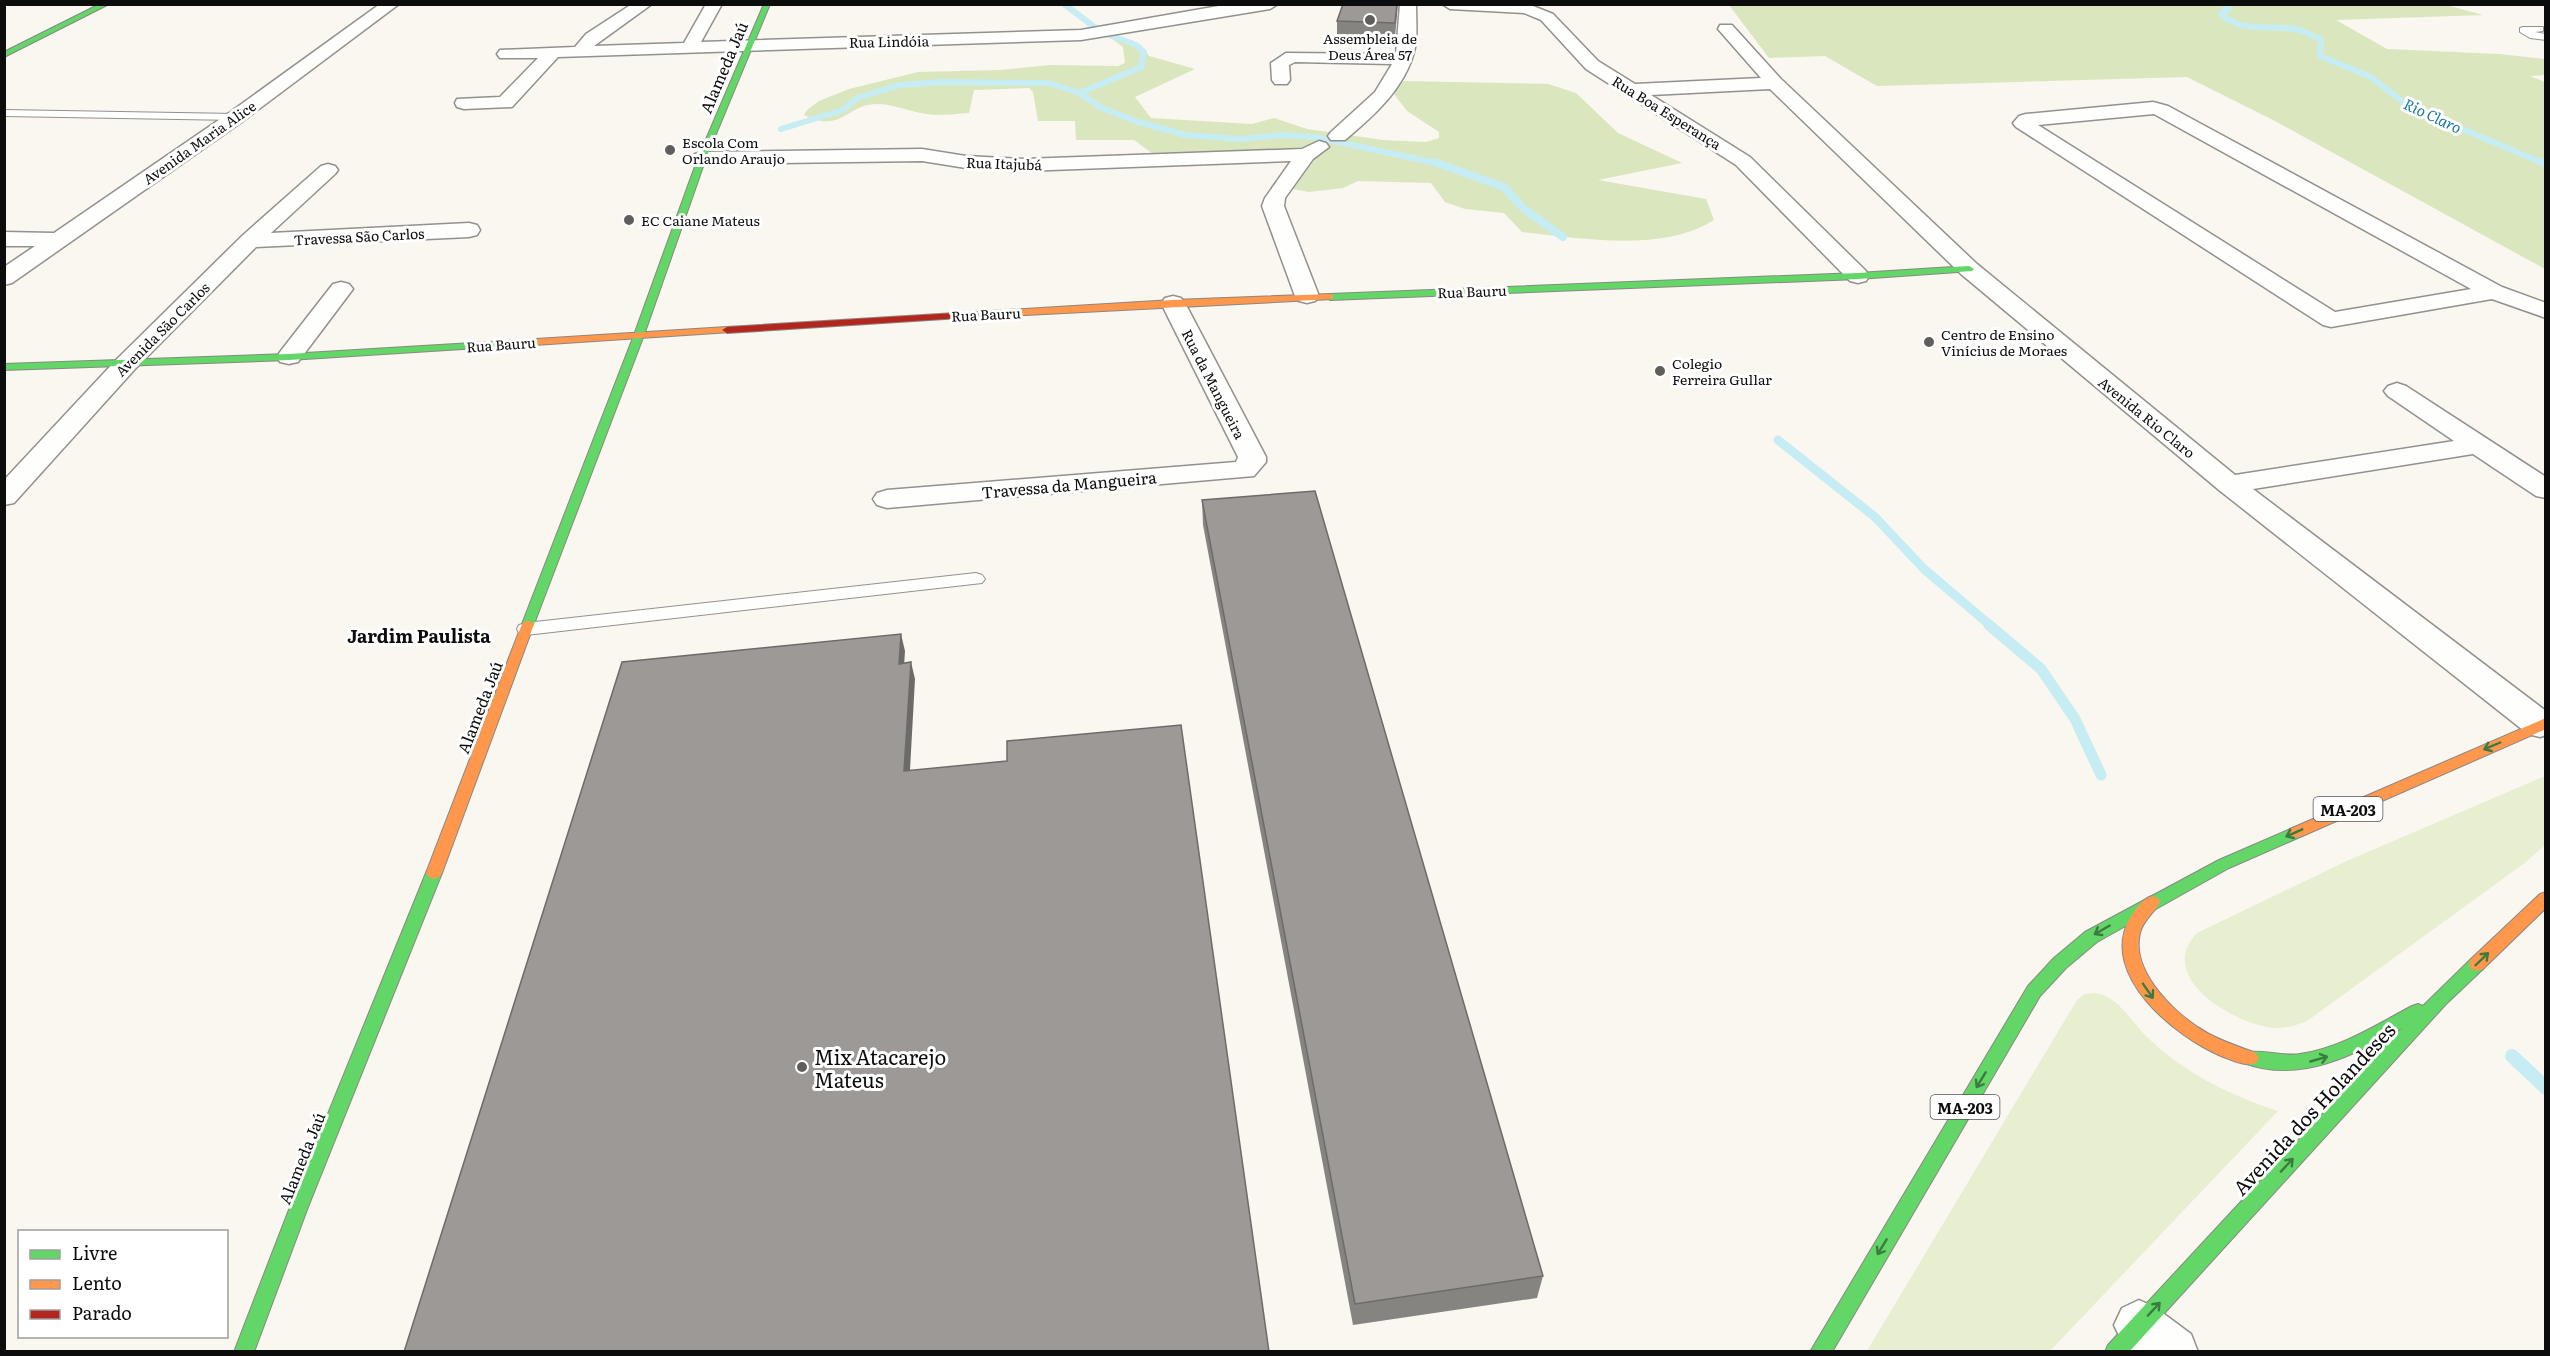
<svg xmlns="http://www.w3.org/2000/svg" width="2550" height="1356" viewBox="0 0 2550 1356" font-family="Literata,serif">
<rect width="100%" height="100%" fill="#faf6f0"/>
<path fill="#e8eed0" d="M2545 776V845L2526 862 2307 1021C2294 1026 2281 1030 2267 1027 2228 1020 2156 976 2197 933L2349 860Z
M2095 993C2118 996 2131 1021 2146 1036 2184 1073 2229 1095 2278 1111L2050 1351H1867L2077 1000 2085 994Z"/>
<path fill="#dae6be" d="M2446 5 2483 15 2336 20 2387 49 2499 54 2545 59V75L2530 76 2545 82V269L2275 121 2187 77 1877 86 1825 56 1769 58 1729 5Z
M1111 38 1141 45 1149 56 1195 69 1135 97 1151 118 1252 124 1274 118 1307 129 1383 140 1426 142 1439 138V132L1407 111 1394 94 1404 81 1548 84 1576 93 1618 133 1682 163 1598 180 1706 199 1714 220C1662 253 1581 238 1522 232L1504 213 1465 209 1445 202 1431 183 1358 181 1343 188 1309 192 1293 189 1315 159 1292 151 1152 153 1134 140H1076L1075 121H1038L1033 92 1029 88 974 90 969 113C955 114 940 116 927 114 910 112 894 104 877 104 846 104 843 134 804 115L807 110 819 101 849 89 918 72 1000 70 1050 65 1118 66 1125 63 1123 47Z"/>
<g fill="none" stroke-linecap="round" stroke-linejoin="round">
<path stroke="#c6edf4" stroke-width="6" d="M1064 4 1101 32 1136 45 1144 52 1141 67 1080 93
M2224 4 2229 8 2221 14C2244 35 2272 23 2299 30 2307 32 2314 37 2321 40L2320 56 2371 77 2408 106 2545 164
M781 129 843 110 857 98 900 85 941 82 1048 83 1080 93 1100 107 1132 120 1185 135 1241 139 1282 135 1315 137 1440 164"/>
<path stroke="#c6edf4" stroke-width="8" d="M1434 162 1504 187 1523 208 1563 237
M2542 162 2546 164"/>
<path stroke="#c6edf4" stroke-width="9" d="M1778 440 1875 517 1924 569 1991 626"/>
<path stroke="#c6edf4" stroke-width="11" d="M1989 625 2041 669 2075 719 2101 775"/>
<path stroke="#c6edf4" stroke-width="14" d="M2512 1056 2546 1088"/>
<defs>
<path id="lane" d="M2523 27H2543V31L2535 32 2546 34V40L2530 38 2520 32V28Z
M4 110 236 114 242 117 236 120 4 116Z
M976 573 982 575 985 579 982 583 526 635 519 633 517 629 519 625 526 623Z"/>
<path id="street" d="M380 4H399L243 121 12 283 4 285V267L35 246H4V232L54 233 229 113Z
M632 4H652L594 46 684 43 706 4H722L701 42 1081 30 1230 4H1278L1270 9 1081 40 558 57 512 107 464 109 457 107 455 103 457 99 500 97 538 58H500L497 54 500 50 575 47 586 34Z
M1400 4H1416C1416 17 1417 30 1416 42 1410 84 1375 115 1345 140H1331L1328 136 1331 132 1375 92 1392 64 1295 62 1289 65 1290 80 1287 84H1275L1272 80 1271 63 1286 53 1396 54Z
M1442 4H1528L1553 14 1598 61 1635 84 1761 78 1718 29 1720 25H1732L1781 79 1977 264 2235 475 2454 441 2388 396 2384 391 2388 386 2397 383 2406 386 2546 477V498L2536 496 2473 454 2253 489 2546 711V735L2540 737 2528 734 2219 490 1961 274 1770 89 1651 95 1750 157 1866 271 1869 276 1866 281 1858 283 1850 281 1736 165 1586 69 1541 20 1524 13 1450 9Z
M2153 102 2168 106 2502 287 2546 303V318L2492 299 2331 327 2323 325 2016 127 2013 123 2019 116 2026 114ZM2154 114 2471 289 2335 312 2038 125Z
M1319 141 1326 143 1329 147 1313 159 1285 198 1284 206 1319 296 1315 301 1307 303 1299 301 1295 296 1262 206 1265 198 1291 161 1024 171 966 168 922 161 702 164 695 162 692 158 695 154 702 152 922 149 966 156 1024 159 1302 149Z
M328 164 335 166 338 170 335 174 271 233 469 223 477 225 480 230 477 235 469 237 256 247 135 369 14 503 4 505V480L117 359 242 236 321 166Z
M341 282 349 284 353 289 298 362 289 364 280 362 277 357 280 352 333 284Z
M1173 296 1181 298 1185 303 1266 457V462L1254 476 887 508 877 505 873 499 877 493 887 490 1236 462 1238 457 1161 303 1165 298Z
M2139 1300 2156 1308 2191 1334 2198 1352H2133L2122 1342 2114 1325 2122 1308Z"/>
<path id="fast" d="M100 4H109L4 57V52Z
M764 4H770L706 158 644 335 534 624 533 627H523L522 624 634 335 698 158Z
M1969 266 1974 269 1972 271 1858 279 1330 300 1325 297 1330 294 1858 273Z
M506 341 510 342V346L289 360 4 370V364L289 354Z
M2295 827 2300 829 2303 833 2300 837 2229 868 2097 942 2066 968 2040 996 1832 1352H1810L2028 986 2054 958 2085 932 2219 860Z
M434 867 439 869 442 873 308 1207 254 1352H234L290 1207 426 873 429 869Z
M2477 957 2483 959 2485 964 2483 969 2446 1004 2129 1352H2105L2108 1345 2402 1028C2354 1055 2300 1084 2244 1063L2241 1058 2244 1053C2257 1048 2283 1057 2300 1054 2341 1048 2376 1025 2412 1006L2418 1004 2423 1006 2471 959Z"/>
<path id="slow" d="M1330 294 1333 295V299L989 317 984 314 989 311 1173 300Z
M727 327 732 330 731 332 506 347 501 344 506 341Z
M528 620 534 624 442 873 439 877 434 879 429 877 426 873 522 624Z
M2546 718V729L2300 837H2290L2287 833 2290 829Z
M2546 892V908L2483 969 2477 971 2471 969 2469 964 2471 959 2540 894Z
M2152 896 2158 898 2160 902C2154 913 2143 920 2140 933 2130 973 2178 1017 2209 1034 2224 1042 2240 1047 2256 1053L2259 1058 2256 1063C2245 1067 2232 1060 2221 1056 2176 1037 2098 975 2130 918 2135 910 2142 899 2152 896Z"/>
<path id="jam" d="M989 311 992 312V316L727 333 722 330 727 327Z"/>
</defs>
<use href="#lane" stroke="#93918f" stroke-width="2"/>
<use href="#street" stroke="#93918f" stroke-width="3"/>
<use href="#fast" stroke="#8a8885" stroke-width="2"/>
<use href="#slow" stroke="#8a8885" stroke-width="2"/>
<use href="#jam" stroke="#8a8885" stroke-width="2"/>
<use href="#lane" fill="#fefefd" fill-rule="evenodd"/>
<use href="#street" fill="#fefefd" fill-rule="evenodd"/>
<use href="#fast" fill="#63d668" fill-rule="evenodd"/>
<use href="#slow" fill="#ff974d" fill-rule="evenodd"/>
<use href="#jam" fill="#b3261e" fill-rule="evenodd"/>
</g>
<path fill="#868481" d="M1343 4H1398L1395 37 1337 35V21Z
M1202 500 1543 1276 1537 1298 1353 1325 1203 525Z"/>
<path fill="#6d6b69" d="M901 634 905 651 903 681 899 664Z
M911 662 915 679 909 788 904 771Z"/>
<path fill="#9c9996" stroke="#6d6b69" stroke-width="1.5" d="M1343 4H1397L1395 23 1337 21Z
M1315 491 1543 1276 1355 1304 1202 500Z
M901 634 899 664 911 662 904 771 1007 761V741L1181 725 1269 1352H404L622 662Z"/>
<defs><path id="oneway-shaft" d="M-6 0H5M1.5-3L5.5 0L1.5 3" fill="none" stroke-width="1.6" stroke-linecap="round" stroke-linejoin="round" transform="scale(1.5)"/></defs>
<g stroke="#3c7b3f">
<use href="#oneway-shaft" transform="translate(2492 746) rotate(157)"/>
<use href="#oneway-shaft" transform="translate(2294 833) rotate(156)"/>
<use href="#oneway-shaft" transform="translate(2102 930) rotate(150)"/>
<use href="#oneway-shaft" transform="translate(2482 959) rotate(-44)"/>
<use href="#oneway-shaft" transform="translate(2148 991) rotate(55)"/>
<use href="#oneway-shaft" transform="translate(2319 1059) rotate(-16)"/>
<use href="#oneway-shaft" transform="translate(1981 1080) rotate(121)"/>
<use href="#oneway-shaft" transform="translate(2287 1165) rotate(-47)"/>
<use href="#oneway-shaft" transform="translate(1882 1247) rotate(121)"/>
<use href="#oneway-shaft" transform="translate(2154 1309) rotate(-47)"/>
</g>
<g fill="#5f5e5c" stroke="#fff" stroke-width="2">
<circle cx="1370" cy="20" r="6"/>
<circle cx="670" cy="150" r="6"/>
<circle cx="629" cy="220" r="6"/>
<circle cx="1929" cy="342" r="6"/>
<circle cx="1660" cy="371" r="6"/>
<circle cx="802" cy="1067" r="6"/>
</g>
<g text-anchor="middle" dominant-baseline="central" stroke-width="6" stroke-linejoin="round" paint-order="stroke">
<g font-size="14" fill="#0c0c0c" stroke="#fff" text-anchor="start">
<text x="1370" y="38" text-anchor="middle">Assembleia de<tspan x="1370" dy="16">Deus Área 57</tspan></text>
<text x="682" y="142">Escola Com<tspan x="682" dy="16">Orlando Araujo</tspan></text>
<text x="641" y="220">EC Caiane Mateus</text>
<text x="1941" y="334">Centro de Ensino<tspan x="1941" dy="16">Vinícius de Moraes</tspan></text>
<text x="1672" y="363">Colegio<tspan x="1672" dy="16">Ferreira Gullar</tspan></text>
</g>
<g font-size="14" fill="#0c0c0c" stroke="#fff">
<text transform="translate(889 41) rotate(-1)">Rua Lindóia</text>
<text transform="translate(1667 112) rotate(32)">Rua Boa Esperança</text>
<text transform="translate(199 142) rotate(-35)">Avenida Maria Alice</text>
<text transform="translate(1004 163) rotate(2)">Rua Itajubá</text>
<text transform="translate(359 236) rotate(-3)">Travessa São Carlos</text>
<text transform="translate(1472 291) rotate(-2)">Rua Bauru</text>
<text transform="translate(986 314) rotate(-3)">Rua Bauru</text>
<text transform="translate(162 329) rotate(-45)">Avenida São Carlos</text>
<text transform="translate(501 344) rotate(-4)">Rua Bauru</text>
<text transform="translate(1214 384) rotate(63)">Rua da Mangueira</text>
<text transform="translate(2147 417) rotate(39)">Avenida Rio Claro</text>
</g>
<g font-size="15" font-style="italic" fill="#177b9b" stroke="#fff">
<text transform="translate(2433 115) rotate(25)">Rio Claro</text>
</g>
<g fill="#fff" stroke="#555" stroke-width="1.5">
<rect x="2313.5" y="797" width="69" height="24" rx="4.5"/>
<rect x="1930.5" y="1095" width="69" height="24" rx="4.5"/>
</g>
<g font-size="15" font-weight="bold" fill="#0c0c0c">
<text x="2348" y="809">MA-203</text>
<text x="1965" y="1107">MA-203</text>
</g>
<g font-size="16" fill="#0c0c0c" stroke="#fff">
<text transform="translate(723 67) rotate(-67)">Alameda Jaú</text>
<text transform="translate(1069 484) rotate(-5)">Travessa da Mangueira</text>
<text transform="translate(479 707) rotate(-69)">Alameda Jaú</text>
<text transform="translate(301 1158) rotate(-68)">Alameda Jaú</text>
</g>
<g font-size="18" font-weight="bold" fill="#0c0c0c" stroke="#fff">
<text x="419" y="635">Jardim Paulista</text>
</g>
<g font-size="20" fill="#0c0c0c" stroke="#fff" text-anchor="start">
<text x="814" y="1056">Mix Atacarejo<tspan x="814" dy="23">Mateus</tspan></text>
</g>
<g font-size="20" fill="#0c0c0c" stroke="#fff">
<text transform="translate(2313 1108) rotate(-47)">Avenida dos Holandeses</text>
</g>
</g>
<rect width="2550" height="1356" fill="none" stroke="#0c0c0c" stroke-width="12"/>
<rect x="18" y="1230" width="210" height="108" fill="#ffffff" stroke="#9e9e9e" stroke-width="1.5"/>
<rect x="30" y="1250" width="30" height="9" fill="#63d668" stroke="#9e9e9e" stroke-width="1.5"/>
<text x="72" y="1260" font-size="18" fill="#0c0c0c">Livre</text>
<rect x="30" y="1280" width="30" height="9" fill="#ff974d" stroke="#9e9e9e" stroke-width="1.5"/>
<text x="72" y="1290" font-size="18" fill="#0c0c0c">Lento</text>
<rect x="30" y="1310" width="30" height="9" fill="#b3261e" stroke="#9e9e9e" stroke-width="1.5"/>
<text x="72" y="1320" font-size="18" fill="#0c0c0c">Parado</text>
</svg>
